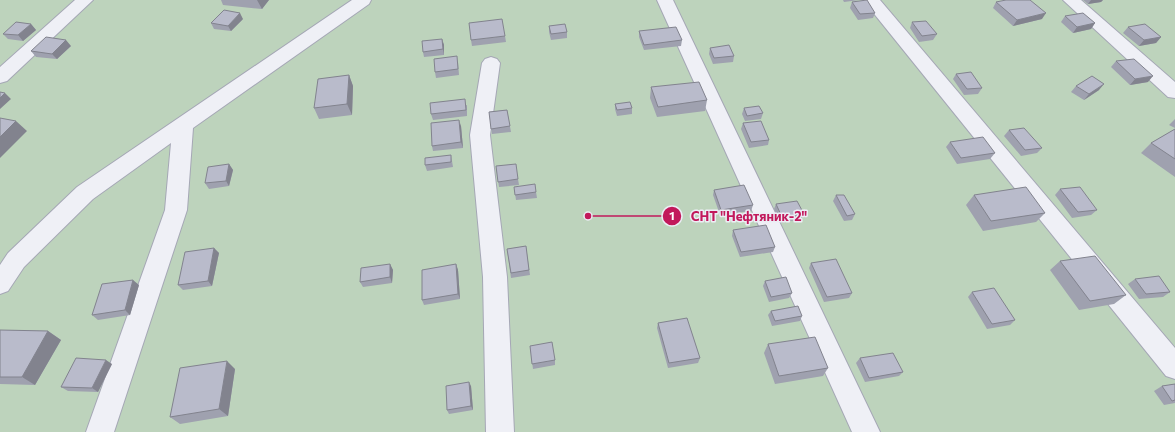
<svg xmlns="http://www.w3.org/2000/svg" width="1175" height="432" viewBox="0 0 1175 432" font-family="Commissioner,sans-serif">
<rect width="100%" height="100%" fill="#dcdee8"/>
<path fill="#bdd3bc" d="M0 0H1175V432H0Z"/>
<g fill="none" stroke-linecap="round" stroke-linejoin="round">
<defs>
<path id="minor" d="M75 0H93L7 81 0 83V67Z
M352 0H371L369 4 193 128 187 210 114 432H86L165 210 171 143 93 199 24 267 8 291 0 294V265L8 253 77 187Z
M657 0H673L880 432H852Z
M863 0H880L1175 348V379L1166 376Z
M1063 0H1081L1175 82V98L1168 97Z
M491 57 497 59 500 63 490 135 507 277 514 432H486L483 277 470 135 482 63 485 59Z"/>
</defs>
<use href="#minor" stroke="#a5a7b5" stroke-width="2"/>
<use href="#minor" fill="#eff0f6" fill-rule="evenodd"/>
</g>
<path fill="#9fa1af" d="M221 0H269L262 9 223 5Z
M843 0H859L844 2Z
M1083 0H1103L1101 2 1088 4Z
M852 2 875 13 873 18 858 20 850 8Z
M996 2 1042 19 1013 26 993 8Z
M1065 16 1095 23 1091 29 1073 33 1061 22Z
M243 19 231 31 214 29 211 23Z
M912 22 937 34 933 40 919 42 910 28Z
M31 24 36 30 23 41 8 39 3 34Z
M549 26 567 32V38L551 40 549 32Z
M1128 27 1161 37 1156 43 1139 46 1123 33Z
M639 31 682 40 681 46 644 50 639 37Z
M505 36 506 42 472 46 471 40Z
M442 39 444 45V55L424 57 423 52Z
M71 46 57 59 36 57 31 51Z
M710 48 734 56 733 62 713 64 709 54Z
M1116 61 1148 82 1130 85 1111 67Z
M458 62 459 75 436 78 435 72Z
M956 74 982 88 978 94 964 95 953 79Z
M349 75 353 86 352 115 319 119 314 108Z
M1076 86 1099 90 1084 100 1071 92Z
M651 87 707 100 705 111 657 117 650 98Z
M615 104 632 108V114L617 116 615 109Z
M467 105V116L433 120 431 114Z
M744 108 763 113 761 119 745 121 742 114Z
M507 110 511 132 492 134 489 112Z
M1175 119V128L1169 125Z
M743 123 769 140 768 145 749 148 741 129Z
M461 126 463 148 433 151 432 146Z
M1175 129V177L1141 153 1151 143Z
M1009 130 1042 148 1037 153 1021 156 1004 136Z
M950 142 995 153 990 159 957 164 946 147Z
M451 155 453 167 427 171 425 165Z
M229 164 233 170 229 186 209 189 205 183Z
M496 166 518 179 519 185 499 187Z
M514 187 536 192 537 198 516 200Z
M1060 189 1097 210 1091 215 1072 218 1055 195Z
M714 190 753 205 751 211 720 215 713 195Z
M836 195 855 214 852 220 844 221 833 201Z
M974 195 1045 213 1036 222 983 231 966 205Z
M776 204 804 214 801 219 780 223 774 209Z
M733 230 775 247 773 252 740 257 732 236Z
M526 246 530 275 511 278 507 249Z
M214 248 219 253 212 286 183 290 178 285Z
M1060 261 1126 295 1114 304 1079 310 1050 270Z
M811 263 852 293 849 298 824 302 809 268Z
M390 264 393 270 392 283 363 287 360 282Z
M456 264 458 270 460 299 424 305 422 300Z
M1135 279 1170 292 1163 297 1139 299 1128 284Z
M765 281 792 293 789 298 769 302 763 286Z
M139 285 130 315 98 320 92 315Z
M972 292 1015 320 1010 325 987 329 968 297Z
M771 311 802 316 800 321 772 326 768 315Z
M658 323 700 358 698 363 668 368 657 328Z
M0 330 48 331 61 340 35 385 0 384Z
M768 344 828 368 823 376 775 384 764 353Z
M530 346 555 360V365L533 369Z
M860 358 903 372 899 376 865 382 856 363Z
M112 364 98 392 68 391 61 387Z
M235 369 228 416 180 424 170 417Z
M1175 384V403L1164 405 1154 391 1162 386Z
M471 386 473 410 449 414 447 410Z"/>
<path fill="#82838e" d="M257 0H269L262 9Z
M1091 0H1103L1101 2 1088 4Z
M240 13 243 19 231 31 228 26Z
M1046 13 1042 19 1013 26 1017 20Z
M1095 23 1091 29 1073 33 1077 27Z
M31 24 36 30 23 41 18 35Z
M1161 37 1156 43 1139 46 1144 40Z
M442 39 444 45V55L443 49Z
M66 40 71 46 57 59 52 54Z
M349 75 353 86 352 115 347 104Z
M1153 76 1148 82 1130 85 1135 79Z
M1104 84 1099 90 1084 100 1089 94Z
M5 93 11 99 0 109V98Z
M459 120 461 126 463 148 461 142Z
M16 121 27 131 0 158V137Z
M229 164 233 170 229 186 226 181Z
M214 248 219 253 212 286 208 281Z
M390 264 393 270 392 283 390 277Z
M456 264 458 270 460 299 458 294Z
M133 280 139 285 130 315 125 310Z
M48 331 61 340 35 385 22 377Z
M106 360 112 364 98 392 92 388Z
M227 361 235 369 228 416 219 409Z
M469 382 471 386 473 410 471 406Z"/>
<path fill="#b9bbcb" stroke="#82838e" d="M867 0 875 13 860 14 852 2Z
M1006 0H1030L1046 13 1017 20 996 2Z
M224 10 240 13 228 26 211 23Z
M1083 13 1095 23 1077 27 1065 16Z
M502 19 505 36 471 40 469 23Z
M926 21 937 34 922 36 912 22Z
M16 22 31 24 18 35 3 34Z
M565 24 567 32 551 34 549 26Z
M1145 24 1161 37 1144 40 1128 27Z
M676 27 682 40 644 45 639 31Z
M46 37 66 40 52 54 31 51Z
M442 39 443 49 423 52 422 41Z
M729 45 734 56 714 58 710 48Z
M457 56 458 69 435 72 434 59Z
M1134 59 1153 76 1135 79 1116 61Z
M971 72 982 88 967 89 956 74Z
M349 75 347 104 314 108 318 79Z
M1092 76 1104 84 1089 94 1076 86Z
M699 82 707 100 658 107 651 87Z
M0 92 5 93 0 98Z
M465 99 466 110 431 114 430 103Z
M630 102 632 108 617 110 615 104Z
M759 106 763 113 747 116 744 108Z
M507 110 510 126 491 129 489 112Z
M0 118 16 121 0 137Z
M459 120 461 142 432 146 431 123Z
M761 121 769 140 751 142 743 123Z
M1024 128 1042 148 1025 150 1009 130Z
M1175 129V159L1151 143Z
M983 137 995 153 961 158 950 142Z
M451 155V162L425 165V158Z
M229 164 226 181 205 183 208 167Z
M516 164 518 179 498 182 496 166Z
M535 184 536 192 515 195 514 187Z
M744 185 753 205 721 210 714 190Z
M1026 187 1045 213 991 221 974 195Z
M1080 187 1097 210 1078 212 1060 189Z
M836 195H844L855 214 847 216Z
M797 201 804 214 782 217 776 204Z
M766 225 775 247 741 252 733 230Z
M526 246 529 270 511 273 507 249Z
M214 248 208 281 178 285 185 252Z
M1095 256 1126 295 1090 301 1060 261Z
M836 259 852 293 827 297 811 263Z
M390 264V277L360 282 361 268Z
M456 264 458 294 422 300V270Z
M1159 276 1170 292 1146 294 1135 279Z
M786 277 792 293 771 297 765 281Z
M133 280 125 310 92 315 102 284Z
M994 288 1015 320 992 324 972 292Z
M798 306 802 316 775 321 771 311Z
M687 318 700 358 669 363 658 323Z
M0 330 48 331 22 377H0Z
M815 337 828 368 779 376 768 344Z
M552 342 555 360 532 364 530 346Z
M893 353 903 372 869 378 860 358Z
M76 358 106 360 92 388 61 387Z
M227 361 219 409 170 417 180 368Z
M469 382 471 406 447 410 446 386Z
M1175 384V400L1172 401 1162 386Z"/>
<path fill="none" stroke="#c2185b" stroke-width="1.5" d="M588 216L672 216"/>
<g fill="#c2185b" stroke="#ecedf5" stroke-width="1.5">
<circle cx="588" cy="216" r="4"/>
<circle cx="672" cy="216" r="10"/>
</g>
<g font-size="12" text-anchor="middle" font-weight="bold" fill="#fff">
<text x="672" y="220">1</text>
</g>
<g font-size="13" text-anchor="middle" font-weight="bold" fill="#c2185b" stroke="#ecedf5" stroke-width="3" stroke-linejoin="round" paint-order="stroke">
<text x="749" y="221">СНТ "Нефтяник-2"</text>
</g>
</svg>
